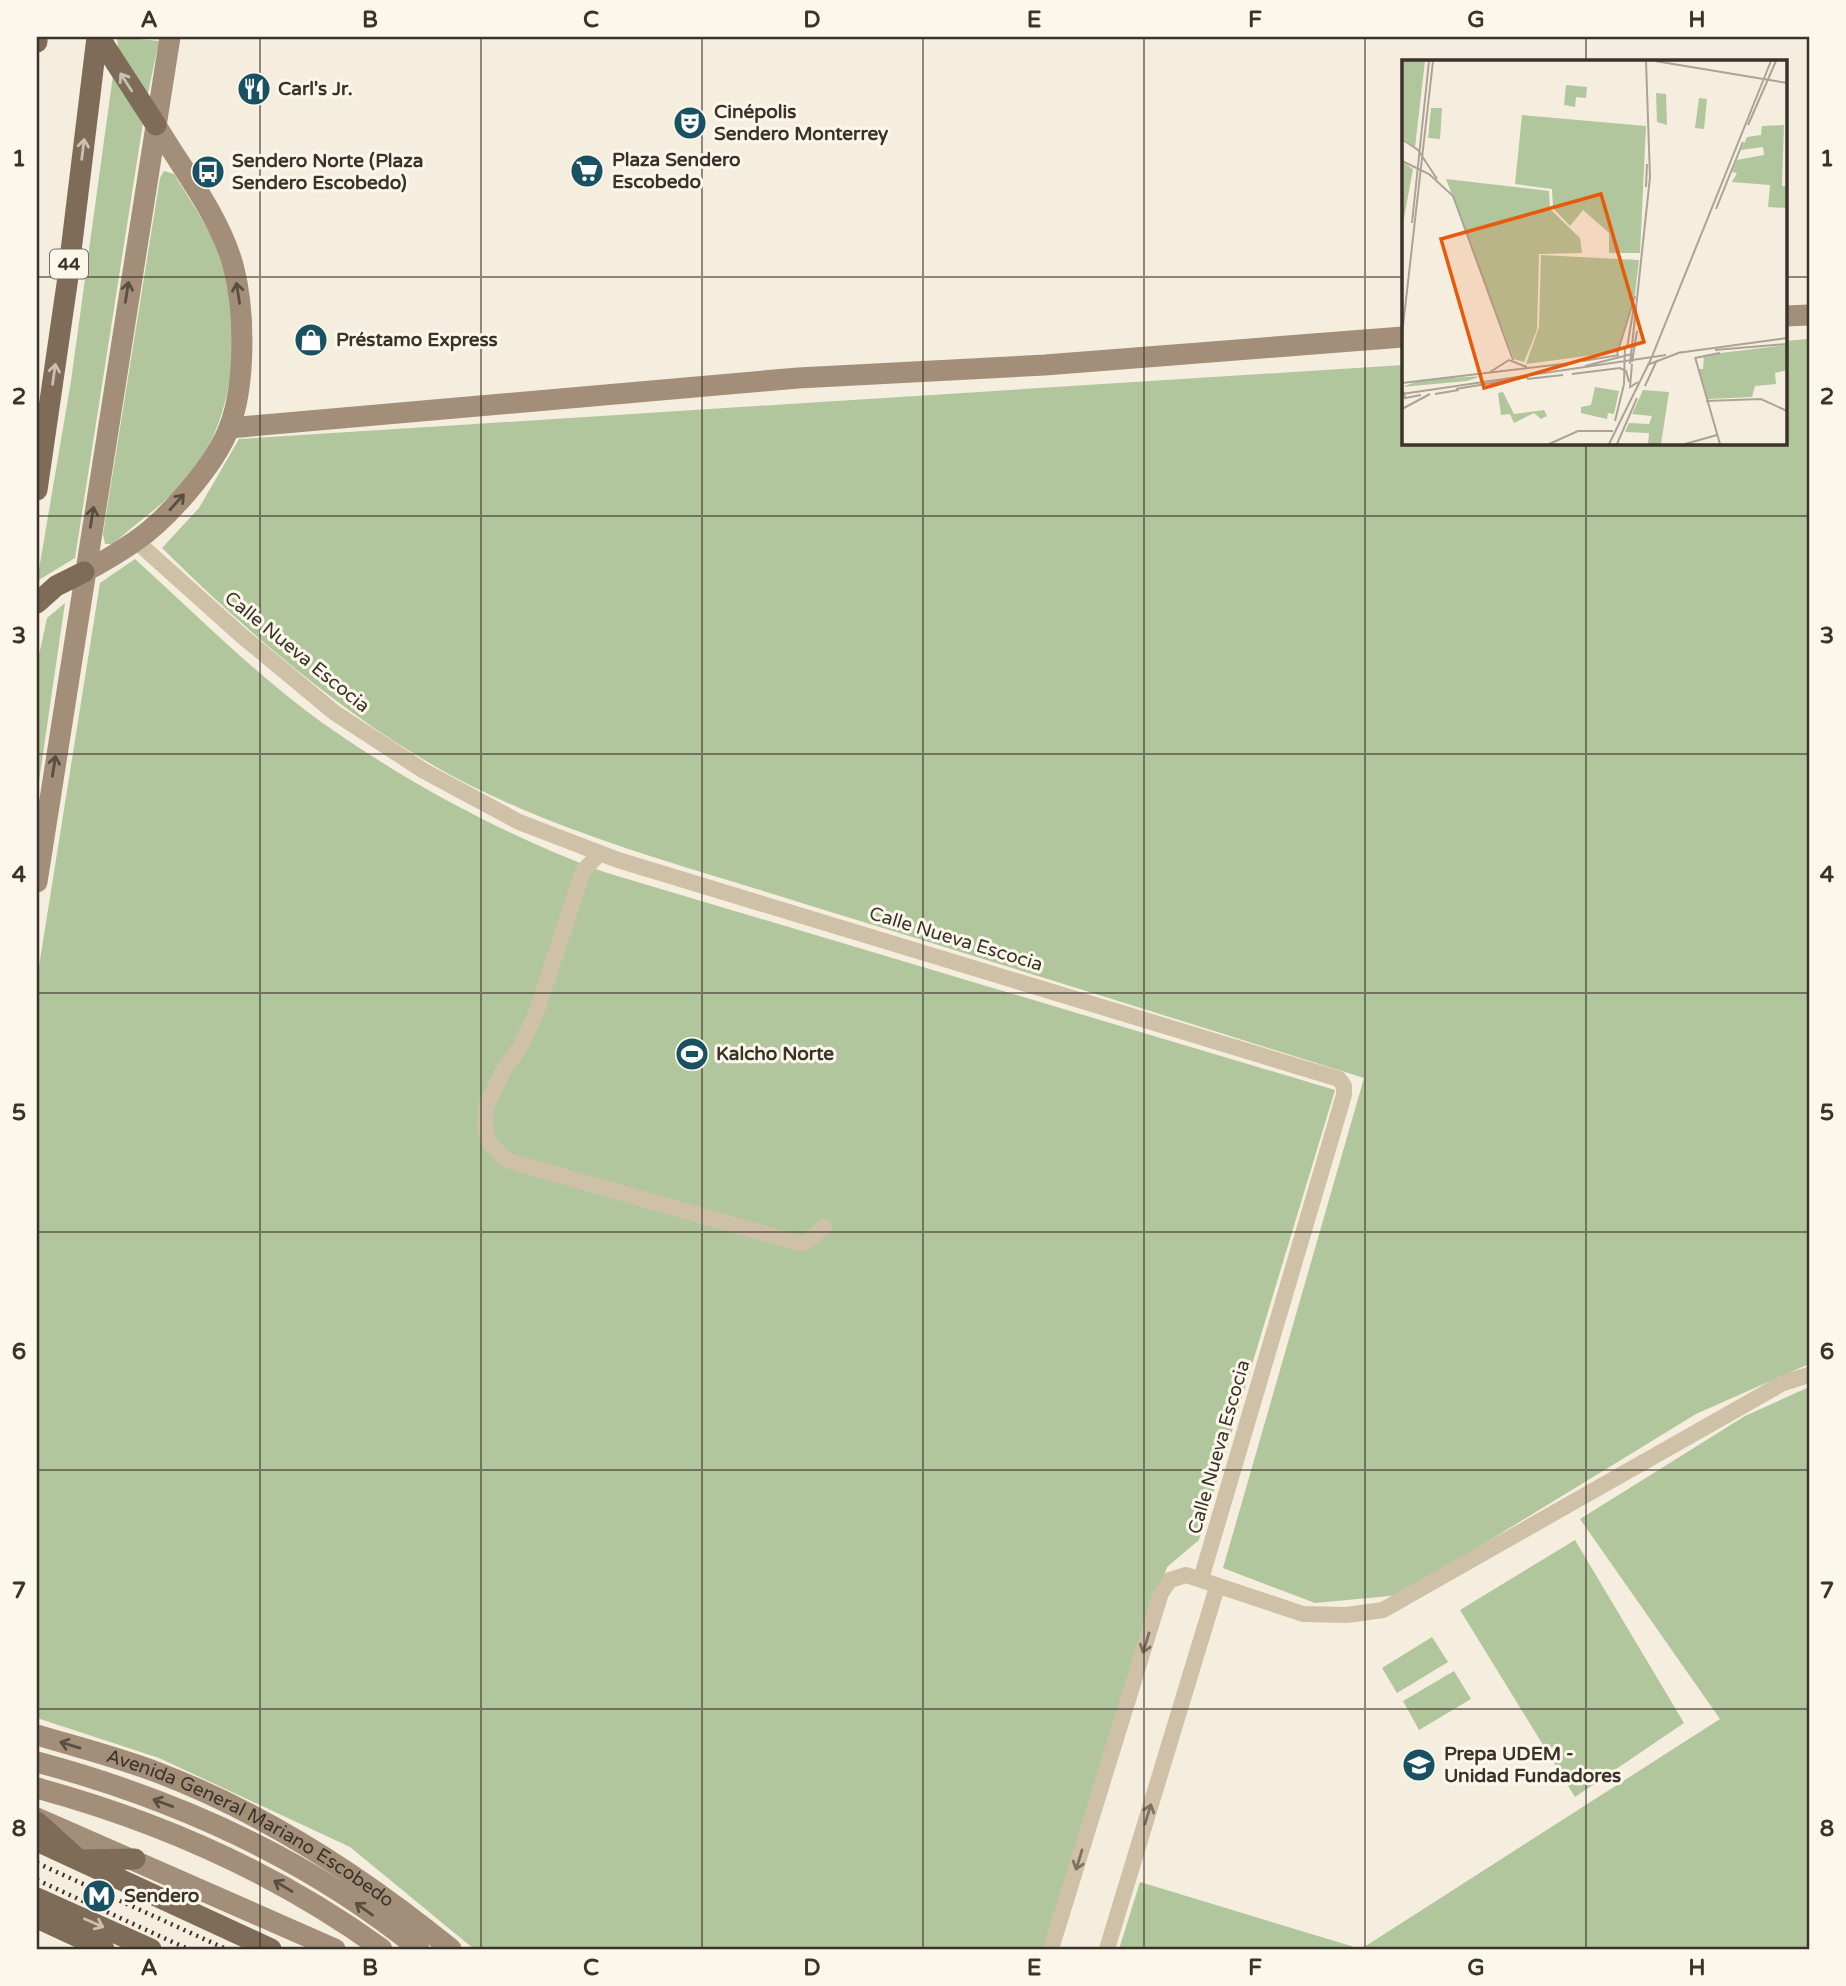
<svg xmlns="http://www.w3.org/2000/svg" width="1846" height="1986" viewBox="0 0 1846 1986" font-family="'Varela Round',sans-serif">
<rect width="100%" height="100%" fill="#f5eede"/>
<path fill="#b1c69c" d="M117 37 159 41 146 103 118 48Z
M113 75 143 123 75 558 37 581 71 381Z
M164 171 174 174C187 195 201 216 212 238 246 310 239 415 189 476 168 502 137 522 113 544H105L103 534 160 178Z
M1809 339V1364L1696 1414 1400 1595 1315 1603 1223 1568 1364 1078C1179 1020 994 962 808 905 676 863 534 828 416 755 323 698 239 624 162 548L199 508 239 439 1403 365V443H1785V341Z
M135 559C201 619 266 685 340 735 422 791 512 838 604 872L1335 1090 1199 1540 1167 1567 1046 1949H474L350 1847 159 1758 37 1718V979L100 583Z
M65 603 37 795V664L47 618Z
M1809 1387V1949H1119L1140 1882 1361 1949 1720 1719 1580 1519 1745 1416Z
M1575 1540 1684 1723 1575 1797 1460 1610Z
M1432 1637 1448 1662 1397 1693 1382 1668Z
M1454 1671 1471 1699 1419 1730 1403 1701Z"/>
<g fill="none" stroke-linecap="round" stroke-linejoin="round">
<path stroke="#cfc0a8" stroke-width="16" d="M136 541 242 636 335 713 424 771 519 822 618 860 1339 1079 1344 1086V1095L1201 1579
M600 853 583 871 536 1013 522 1044 503 1071 486 1107 485 1128 489 1142 505 1159 516 1163 798 1243 807 1242 824 1227
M1051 1949 1161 1593 1170 1580 1186 1575 1303 1614 1347 1615 1383 1610 1783 1383 1809 1375
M1107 1949 1217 1587"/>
<g stroke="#a38f79" stroke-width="21">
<path d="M1785 316 1809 315"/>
<path d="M229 428 798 378 1045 365 1403 337"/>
<path d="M84 572C101 563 118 553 134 542 167 520 215 465 229 428 246 385 245 309 233 265 219 215 182 169 156 125"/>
<path d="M37 882 170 37"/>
<path id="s1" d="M37 1735C77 1747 120 1758 159 1773 266 1814 363 1877 451 1949"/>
<path d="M37 1762C175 1799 307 1858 419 1949"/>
<path d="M37 1788C162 1822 277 1873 382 1949"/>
<path d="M37 1818 335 1949"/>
</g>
<path stroke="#7f6c58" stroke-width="21" d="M99 37 156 125
M37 42V37
M37 490 67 284 97 37
M37 603 56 586 84 572
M37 1822 79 1860 135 1859
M37 1841 271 1949
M37 1898 151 1949
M37 1918 104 1949"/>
<path stroke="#3b3229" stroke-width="4.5" stroke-dasharray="2 5" stroke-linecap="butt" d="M37 1863 226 1949
M37 1880 188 1949"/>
</g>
<defs><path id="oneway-shaft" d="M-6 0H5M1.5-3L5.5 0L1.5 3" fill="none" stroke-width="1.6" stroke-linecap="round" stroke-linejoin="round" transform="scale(1.75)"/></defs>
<g stroke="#cabfb0">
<use href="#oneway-shaft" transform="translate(126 82) rotate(-123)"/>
<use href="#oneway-shaft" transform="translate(83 149) rotate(-83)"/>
<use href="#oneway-shaft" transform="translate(54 374) rotate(-82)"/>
<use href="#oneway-shaft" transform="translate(94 1923) rotate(24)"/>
</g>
<g stroke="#5a4e41">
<use href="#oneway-shaft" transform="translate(127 292) rotate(-81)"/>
<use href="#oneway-shaft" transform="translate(238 293) rotate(-99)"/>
<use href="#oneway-shaft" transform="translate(177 502) rotate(-48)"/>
<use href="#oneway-shaft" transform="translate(92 517) rotate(-81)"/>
<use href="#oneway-shaft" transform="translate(54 766) rotate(-81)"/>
<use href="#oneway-shaft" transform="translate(70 1745) rotate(-163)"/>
<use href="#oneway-shaft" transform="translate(163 1803) rotate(-160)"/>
<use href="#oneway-shaft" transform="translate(283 1886) rotate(-149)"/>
<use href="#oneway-shaft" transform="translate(364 1909) rotate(-144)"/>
</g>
<g stroke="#7e7262">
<use href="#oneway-shaft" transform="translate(1146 1643) rotate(107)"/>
<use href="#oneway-shaft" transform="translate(1148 1814) rotate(-73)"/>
<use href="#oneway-shaft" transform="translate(1079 1860) rotate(107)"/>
</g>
<path fill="none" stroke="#3b3229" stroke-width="2" stroke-opacity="0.55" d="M260 37V1949M481 37V1949M702 37V1949M923 37V1949M1144 37V1949M1365 37V1949M1586 37V61M37 277H1403M1785 277H1809M1586 443V1949M37 516H1809M37 754H1809M37 993H1809M37 1232H1809M37 1470H1809M37 1709H1809"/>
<defs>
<symbol id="restaurant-disc" viewBox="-11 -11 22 22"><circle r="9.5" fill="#195162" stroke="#fcf7eb"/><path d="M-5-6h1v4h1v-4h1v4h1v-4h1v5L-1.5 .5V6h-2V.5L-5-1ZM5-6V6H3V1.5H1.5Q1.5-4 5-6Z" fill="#fff"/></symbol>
<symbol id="theatre-disc" viewBox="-11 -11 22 22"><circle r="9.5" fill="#195162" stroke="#fcf7eb"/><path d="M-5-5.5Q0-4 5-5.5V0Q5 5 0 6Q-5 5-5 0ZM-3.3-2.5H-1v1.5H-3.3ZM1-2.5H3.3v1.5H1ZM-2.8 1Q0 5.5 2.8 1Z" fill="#fff"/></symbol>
<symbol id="supermarket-disc" viewBox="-11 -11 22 22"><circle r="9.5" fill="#195162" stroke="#fcf7eb"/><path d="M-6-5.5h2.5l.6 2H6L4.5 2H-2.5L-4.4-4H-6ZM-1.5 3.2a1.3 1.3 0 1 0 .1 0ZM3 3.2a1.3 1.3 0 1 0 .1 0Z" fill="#fff"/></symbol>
<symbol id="bus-disc" viewBox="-11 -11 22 22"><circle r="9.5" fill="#195162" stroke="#fcf7eb"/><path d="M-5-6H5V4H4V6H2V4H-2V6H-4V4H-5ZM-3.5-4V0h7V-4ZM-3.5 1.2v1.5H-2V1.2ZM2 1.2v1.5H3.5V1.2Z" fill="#fff"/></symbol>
<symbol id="shop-disc" viewBox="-11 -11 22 22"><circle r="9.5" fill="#195162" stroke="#fcf7eb"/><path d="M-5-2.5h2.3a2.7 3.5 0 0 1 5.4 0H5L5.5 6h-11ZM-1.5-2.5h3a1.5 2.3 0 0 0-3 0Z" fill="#fff"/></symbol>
<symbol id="stadium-disc" viewBox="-11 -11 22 22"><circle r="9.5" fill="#195162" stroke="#fcf7eb"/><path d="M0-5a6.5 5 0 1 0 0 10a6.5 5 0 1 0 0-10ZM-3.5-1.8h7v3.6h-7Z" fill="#fff"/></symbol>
<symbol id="university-disc" viewBox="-11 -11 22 22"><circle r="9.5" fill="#195162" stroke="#fcf7eb"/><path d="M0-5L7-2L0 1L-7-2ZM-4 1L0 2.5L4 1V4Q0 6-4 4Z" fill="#fff"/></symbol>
<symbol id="metro-disc" viewBox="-11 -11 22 22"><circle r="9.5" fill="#195162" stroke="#fcf7eb"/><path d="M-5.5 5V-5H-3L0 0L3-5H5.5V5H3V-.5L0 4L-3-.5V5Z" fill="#fff"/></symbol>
</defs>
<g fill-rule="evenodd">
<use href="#restaurant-disc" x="235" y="70" width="38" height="38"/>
<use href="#theatre-disc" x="671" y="104" width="38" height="38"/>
<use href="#supermarket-disc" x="568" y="152" width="38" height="38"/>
<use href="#bus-disc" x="189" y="153" width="38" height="38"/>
<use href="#shop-disc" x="292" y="321" width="38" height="38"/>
<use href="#stadium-disc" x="673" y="1035" width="38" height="38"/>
<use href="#university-disc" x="1400" y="1746" width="38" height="38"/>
<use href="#metro-disc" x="80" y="1877" width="38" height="38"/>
</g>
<g text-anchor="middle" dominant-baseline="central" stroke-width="6" stroke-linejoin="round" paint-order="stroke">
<rect fill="#fcf7eb" stroke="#756d63" stroke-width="2" x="50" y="249.5" width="38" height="29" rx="5"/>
<g font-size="18" font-weight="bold" fill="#3b3229">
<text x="69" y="264">44</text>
</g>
<g font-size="19" font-weight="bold" fill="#3b3229" stroke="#fcf7eb" text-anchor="start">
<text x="278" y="89">Carl's Jr.</text>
<text x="714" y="112">Cinépolis<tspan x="714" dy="22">Sendero Monterrey</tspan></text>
<text x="612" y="160">Plaza Sendero<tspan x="612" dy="22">Escobedo</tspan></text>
<text x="232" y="161">Sendero Norte (Plaza<tspan x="232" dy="22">Sendero Escobedo)</tspan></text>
<text x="336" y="340">Préstamo Express</text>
<text x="716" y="1054">Kalcho Norte</text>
<text x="1444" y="1754">Prepa UDEM -<tspan x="1444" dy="22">Unidad Fundadores</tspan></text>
<text x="124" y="1896">Sendero</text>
</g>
<g font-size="19" fill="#3b3229" stroke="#fcf7eb">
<text transform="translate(297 652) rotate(39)">Calle Nueva Escocia</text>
<text transform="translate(956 939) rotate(17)">Calle Nueva Escocia</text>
<text transform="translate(1219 1447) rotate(-74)">Calle Nueva Escocia</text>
<text stroke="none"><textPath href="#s1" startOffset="234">Avenida General Mariano Escobedo</textPath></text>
</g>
</g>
<g transform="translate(1402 60)">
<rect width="385" height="385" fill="#f5eede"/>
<path d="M0 1H23L13 87 0 77ZM164 25 185 27 184 38 174 37 173 47 162 45ZM254 33 264 34 265 65 255 62ZM297 38 305 39 302 69 293 68ZM29 48H40L38 79 26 78ZM120 55 244 66 238 193H207V173L181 150 168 166 151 148 150 129 113 124ZM382 65 380 126H385V148L366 147 368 125 330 122 335 113 330 112 335 100 362 95 361 87 339 90 345 77 359 75 360 66ZM0 102 11 109 0 169ZM44 119 147 131 148 149 178 178 180 193 137 194 135 270 122 302 112 299ZM139 195 237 200 233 234 215 292 124 304 137 267ZM385 285V310L373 313 374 324 353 326 350 337 306 339 297 309H301L302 295ZM80 316 65 321 0 327 19 320ZM193 327 217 331 212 354 206 353 205 359 179 353V347L189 345ZM241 330 267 332 259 384H246L247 373 223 372 227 363 247 364 250 356 230 354ZM101 332 112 354 142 350 145 356 139 359 132 353 112 363 108 354 99 355 96 333Z" fill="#b1c69c"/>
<path fill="none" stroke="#aba396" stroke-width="2" d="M253 1 385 23M346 65 374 1M0 79 16 90 35 119M0 101 27 114 51 136 111 300M244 127 245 104M314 149 341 82M10 163 27 1M0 275 31 1M225 288 232 246M313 290 385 284M275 293 385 278M215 294 233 236M293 297 318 384M293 298 318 293M181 301 217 295M230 302 235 271M228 304 248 117 244 1M230 304 228 327 236 322M245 305 279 292M183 306 230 294M88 312 107 300 125 307M170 314 218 308 224 311 227 322M125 319 161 315M0 323 169 303M243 326 255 300M54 329 126 317M2 332 3 338 19 335M0 334 264 295M33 334 57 330M304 341 359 339 385 351M0 349 28 334M213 361 222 324 223 286M147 384 176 371H211M207 384 249 299 369 1M215 384 235 338M283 384 315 375"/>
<path fill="#e8590c" fill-opacity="0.15" stroke="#e8590c" stroke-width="3.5" d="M199 134 242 282 82 328 39 179Z"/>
<rect width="385" height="385" fill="none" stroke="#3b3229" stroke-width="3.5"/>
</g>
<rect width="1846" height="1986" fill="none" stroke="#fcf7eb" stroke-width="77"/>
<rect x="38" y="38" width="1770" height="1910" fill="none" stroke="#3b3229" stroke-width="2.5"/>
<g font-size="23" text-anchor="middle" font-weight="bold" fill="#3b3229">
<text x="149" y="27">A</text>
<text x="370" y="27">B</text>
<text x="591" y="27">C</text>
<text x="812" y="27">D</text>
<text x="1034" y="27">E</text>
<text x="1255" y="27">F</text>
<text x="1476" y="27">G</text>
<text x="1697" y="27">H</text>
<text x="19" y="166">1</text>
<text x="1827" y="166">1</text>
<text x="19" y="404">2</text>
<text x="1827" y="404">2</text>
<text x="19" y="643">3</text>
<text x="1827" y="643">3</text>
<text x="19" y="882">4</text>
<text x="1827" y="882">4</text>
<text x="19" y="1120">5</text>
<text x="1827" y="1120">5</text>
<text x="19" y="1359">6</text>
<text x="1827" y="1359">6</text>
<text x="19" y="1598">7</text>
<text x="1827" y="1598">7</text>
<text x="19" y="1836">8</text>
<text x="1827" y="1836">8</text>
<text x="149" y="1975">A</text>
<text x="370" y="1975">B</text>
<text x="591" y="1975">C</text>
<text x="812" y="1975">D</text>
<text x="1034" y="1975">E</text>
<text x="1255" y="1975">F</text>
<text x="1476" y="1975">G</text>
<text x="1697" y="1975">H</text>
</g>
</svg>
